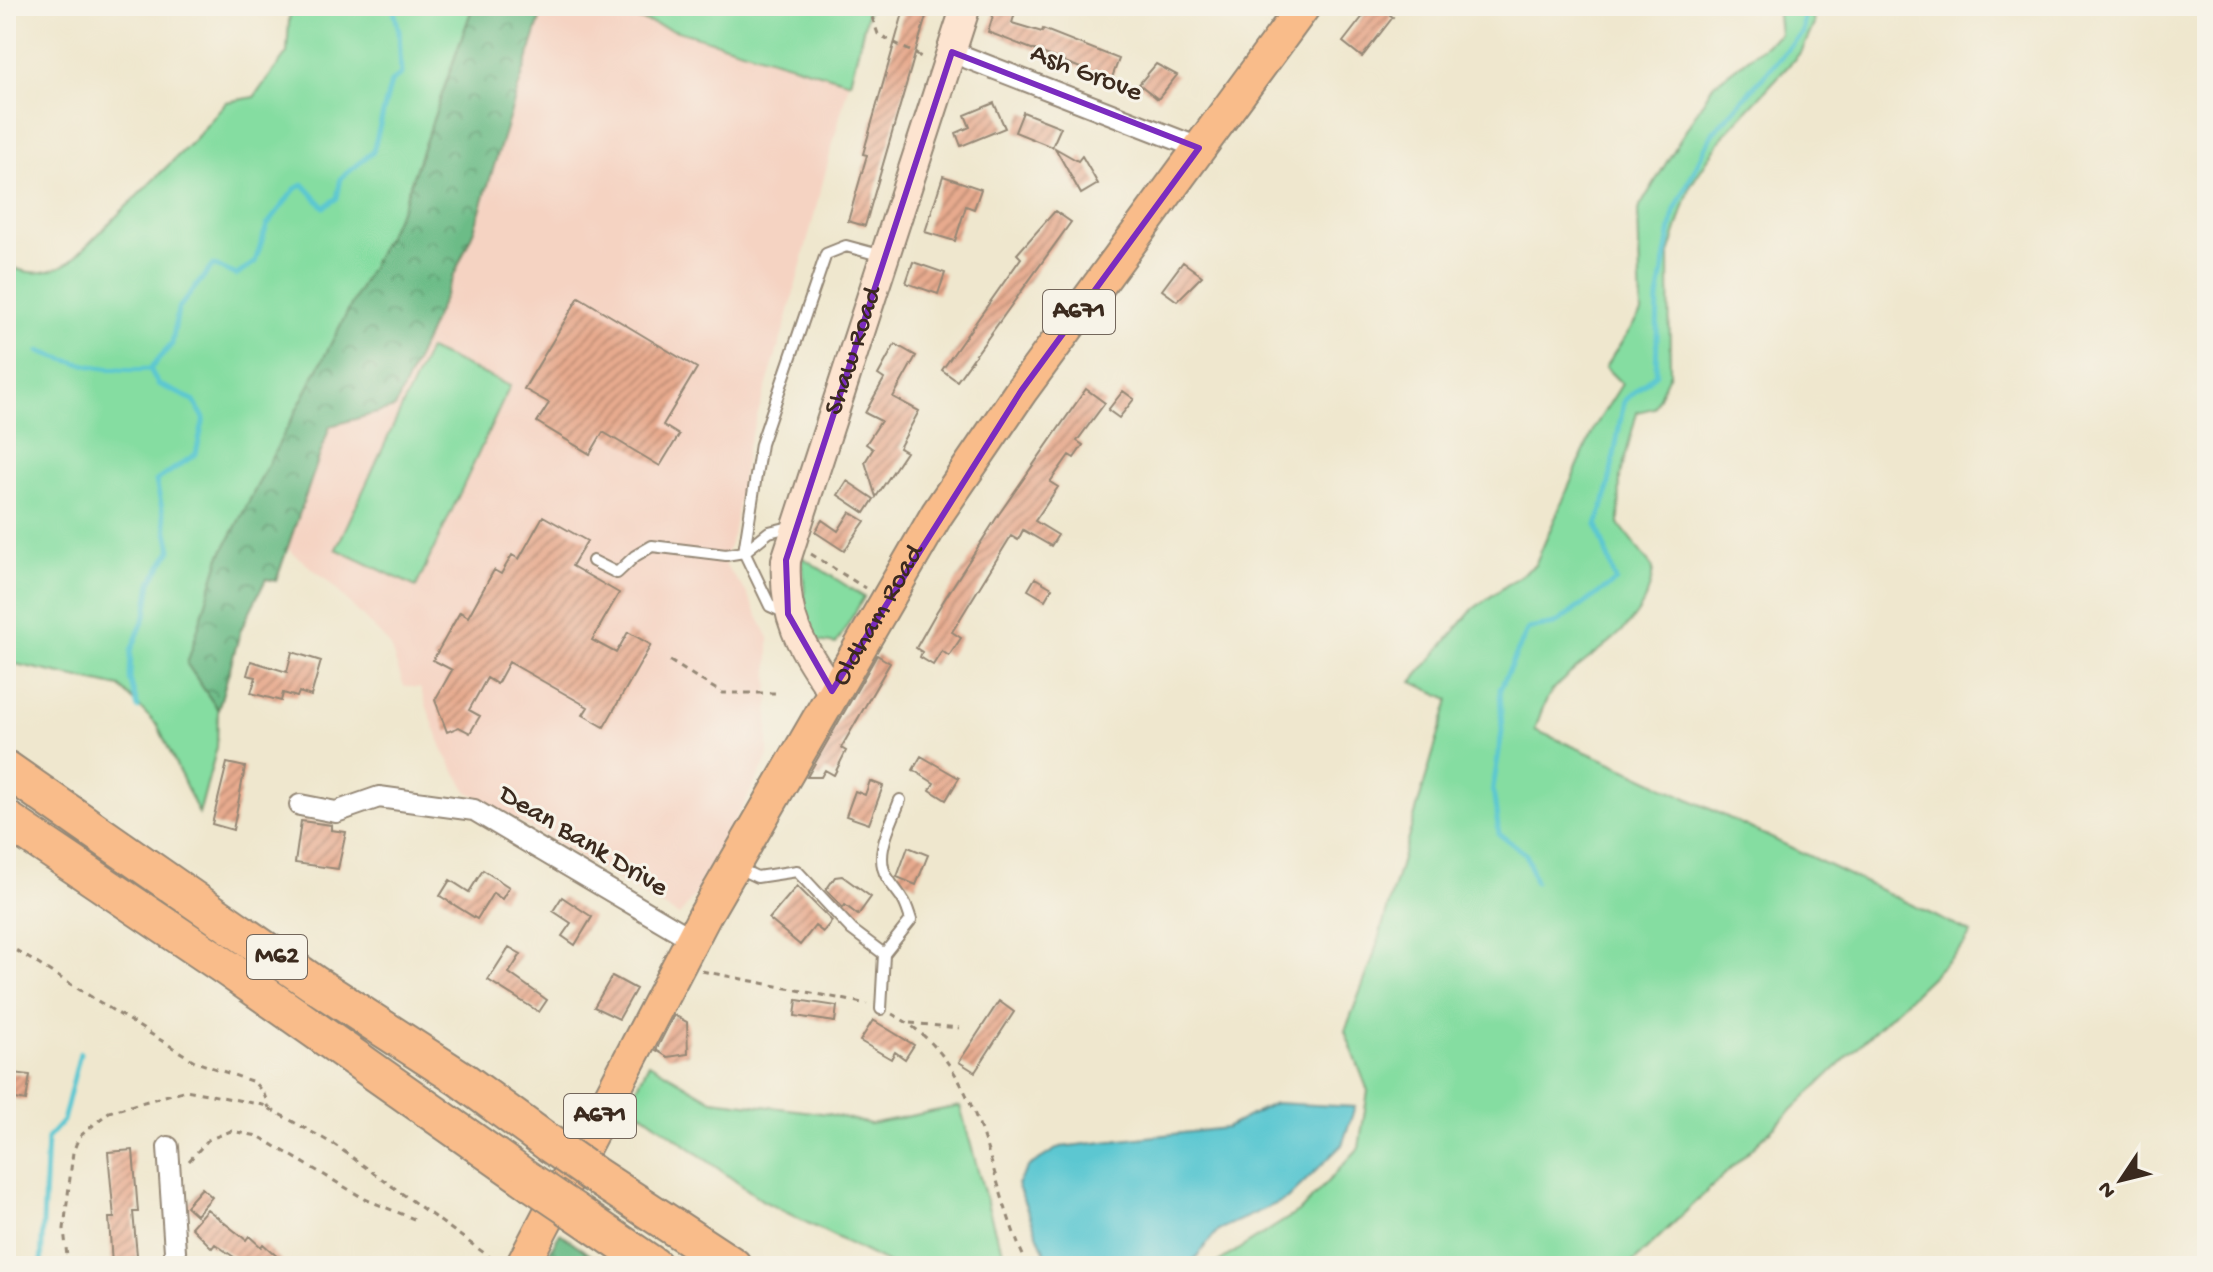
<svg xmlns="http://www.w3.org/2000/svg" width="2213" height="1272" viewBox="0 0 2213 1272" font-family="'Gochi Hand',sans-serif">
<defs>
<pattern id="forest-crowns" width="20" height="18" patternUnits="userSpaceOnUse" patternTransform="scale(2)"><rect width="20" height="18" fill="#6cbc87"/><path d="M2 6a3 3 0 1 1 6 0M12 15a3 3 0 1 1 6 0" fill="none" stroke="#5a996e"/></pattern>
<pattern id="building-hatch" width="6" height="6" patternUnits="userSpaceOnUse" patternTransform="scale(2)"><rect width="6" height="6" fill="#e7aa8e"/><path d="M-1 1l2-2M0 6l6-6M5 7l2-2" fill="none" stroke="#bc8b73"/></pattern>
</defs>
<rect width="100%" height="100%" fill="#f7f3e8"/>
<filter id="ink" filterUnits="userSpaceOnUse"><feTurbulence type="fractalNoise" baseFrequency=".0125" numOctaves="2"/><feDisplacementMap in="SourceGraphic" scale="16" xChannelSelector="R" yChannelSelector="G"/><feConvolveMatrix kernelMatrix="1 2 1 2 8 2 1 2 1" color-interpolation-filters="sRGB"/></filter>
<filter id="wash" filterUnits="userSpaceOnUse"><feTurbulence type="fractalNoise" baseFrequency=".006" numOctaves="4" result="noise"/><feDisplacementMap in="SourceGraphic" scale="32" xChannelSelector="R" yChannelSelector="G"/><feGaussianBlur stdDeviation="1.8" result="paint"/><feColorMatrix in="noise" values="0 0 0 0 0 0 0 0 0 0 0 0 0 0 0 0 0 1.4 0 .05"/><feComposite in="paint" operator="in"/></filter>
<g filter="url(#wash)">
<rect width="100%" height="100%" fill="#efe7ce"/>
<path fill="#f5d3c2" d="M544 6H869L785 326 747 449 734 530 726 555 725 565 746 592 769 638 768 758 700 888 679 916 467 791 443 751 420 688 404 686 389 644 330 583 287 548 330 426 395 408 474 230Z"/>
<path fill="#85dda1" stroke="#608460" stroke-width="2" d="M290 6H473L403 205 187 664 218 710 217 747 199 814 158 726 120 687 6 662V265C31 276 48 275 71 261L196 138 226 102 254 97 287 53Z
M593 6H869L850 82Z
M1777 6H1811L1814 24 1802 51 1724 135 1691 185 1669 254 1670 373 1654 408 1637 412 1620 478 1619 524 1653 568C1648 632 1590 649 1553 690 1544 700 1539 718 1535 730L1630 771 1971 933 1963 946 1629 1266H1212L1301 1210 1359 1148 1368 1091 1345 1031 1372 961 1449 699 1412 682 1473 609 1535 565 1594 428 1622 384 1605 367 1641 313 1638 210 1713 85 1780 34Z
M429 349 510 386 416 587 336 549Z
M802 557 864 597 836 644 818 641 807 627Z
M649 1063 712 1100 829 1114 870 1124 960 1106 996 1235 1011 1266H894L763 1201 629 1104Z"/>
<path fill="url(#forest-crowns)" stroke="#547352" stroke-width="2" d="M473 6H544L474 230 395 408 330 426 276 581 266 579 241 629 218 710 187 664 220 557 403 205Z
M560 1233 606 1266H542Z"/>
<path fill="#5bc7d1" stroke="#4b7878" stroke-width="2" d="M1274 1103 1355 1107 1342 1145 1287 1199 1218 1230 1189 1266H1050L1017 1184 1029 1166 1060 1147 1226 1128Z"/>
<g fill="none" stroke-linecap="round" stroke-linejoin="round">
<path stroke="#5bc7d1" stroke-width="5" d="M39 351C77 365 109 372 150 369
M138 708 130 679 131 651 146 614 151 582 171 550 156 481 196 454 204 418 193 400 158 384 150 369 172 344 178 309 213 265 237 275 255 262 267 225 295 189 303 184 324 207 337 198 341 178 373 152 391 82 401 74 399 31 393 6
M1535 882 1526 854 1499 834 1493 789 1502 732 1500 689 1528 629 1555 624 1616 581 1597 525 1607 494 1624 401 1656 373 1658 298 1674 212 1712 134 1803 32 1804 6
M41 1266 47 1139 63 1121 80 1053"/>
</g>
<g id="blocks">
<path fill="url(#building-hatch)" d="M905 6H929L865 226 848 221 867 155 863 154Z
M996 6H1017L1012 23 1042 32 1043 29 1119 59 1111 80 988 32Z
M1371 6H1396L1390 15 1393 17 1362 57 1343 42Z
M1156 64 1177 75 1158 99 1139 84Z
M994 103 1005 128 961 146 956 133 970 127 965 115Z
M1023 112 1061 127 1052 147 1015 132Z
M1055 148 1078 161 1082 156 1098 184 1081 194Z
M943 176 981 189 974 209 966 206 955 241 925 232Z
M1055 211 1071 222 957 381 942 370 1021 258 1017 254Z
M913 262 945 273 938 294 906 283Z
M1183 262 1202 276 1177 301 1162 290Z
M579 297 697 368 663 425 679 435 660 466 603 432 590 454 537 422 549 403 524 389Z
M895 344 916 356 893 397 919 411 899 448 906 452 876 497 865 462 873 449 866 444 881 421 865 413 884 379 878 375Z
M1086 389 1105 403 1077 441 1083 445 1074 458 1069 455 1050 482 1058 487 1035 521 1058 535 1051 546 1023 530 1018 540 1011 536 952 632 961 638 949 656 942 651 933 665 920 657 922 652 916 648 937 611 999 514Z
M1123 391 1134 399 1119 418 1108 410Z
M847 481 874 499 865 513 838 495Z
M850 512 865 521 844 551 815 532 822 520 838 531Z
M543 516 587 541 572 566 619 593 592 640 616 653 628 632 651 645 604 727 583 715 588 707 509 662 497 684 487 678 469 710 480 716 470 733 459 727 447 732 435 700 452 670 433 660 460 612 468 617 494 570 501 574 512 555 519 559Z
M1035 578 1052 588 1045 600 1028 590Z
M292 652 321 661 311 696 299 692 297 697 283 693 281 701 251 693 256 677 247 675 251 661 287 672Z
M877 655 890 663 841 748 846 751 834 775 825 770 821 777H807Z
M921 756 959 778 946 800 930 790 934 783 913 770Z
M227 763 245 767 233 830 212 824Z
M870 781 883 786 869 824 846 816 855 791 865 795Z
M301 821 331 825V830L346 832 338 869 295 863Z
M908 847 928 855 916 885 897 877Z
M483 870 509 887 502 899 493 893 477 919 440 896 450 880 469 892Z
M842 876 871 897 858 915 845 905 843 908 826 890 835 877Z
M797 886 832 921 823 932 815 926 800 945 769 919Z
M562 897 592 917 575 945 562 936 571 923 553 911Z
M509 947 521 954 509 973 547 1000 539 1012 488 980Z
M612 976 636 989 619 1019 594 1007Z
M797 1000 837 1006 835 1022 795 1016Z
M999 1001 1014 1012 975 1072 959 1062Z
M674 1015 687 1022 688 1054 668 1057 656 1050Z
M873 1020 914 1045 905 1059 895 1052 891 1059 860 1041Z
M6 1072 30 1075 26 1101 6 1097Z
M133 1150 138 1212H133L138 1266H112L109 1218H114L108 1152Z
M202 1188 212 1197 196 1215 186 1206Z
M207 1209 246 1240 249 1236 261 1247 263 1244 288 1266H247L215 1244 212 1248 191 1227Z"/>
</g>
</g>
<g filter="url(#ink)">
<use href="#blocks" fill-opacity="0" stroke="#958876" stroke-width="2"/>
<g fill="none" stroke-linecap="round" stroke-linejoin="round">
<defs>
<path id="lane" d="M593 561 617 573 635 556 652 546 726 555 744 552 769 532 794 526
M786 613 770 606 744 552 761 444 826 254 846 246 883 256
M738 868 757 877 797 871 852 930 884 954
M881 1009 884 954 911 920C903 893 900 898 887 877 873 854 892 823 900 800"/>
<path id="street" d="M952 52 1199 148
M300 805 336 812 379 797 474 810 692 939
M168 1147 176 1266"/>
<g id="secondary">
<path id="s1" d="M832 691C800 646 783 617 786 560L966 6"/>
</g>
<g id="primary">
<path id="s2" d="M522 1266 705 915 937 514 1021 391 1304 6"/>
</g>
<path id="highway" d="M6 769 313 983 461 1079 550 1144
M6 819 227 968 531 1182
M593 1174 733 1266
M574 1211 654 1266"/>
</defs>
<use href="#lane" stroke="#958876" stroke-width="14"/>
<use href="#street" stroke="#958876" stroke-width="24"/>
<use href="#secondary" stroke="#958876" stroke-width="32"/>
<use href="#primary" stroke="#958876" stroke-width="36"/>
<use href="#highway" stroke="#958876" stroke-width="40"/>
<path stroke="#958876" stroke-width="3" stroke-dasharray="6 6" stroke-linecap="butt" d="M868 6 878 34 925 59
M811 554 865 588
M670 661 722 693H775
M6 944 196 1062 254 1082 264 1094 269 1108
M702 971 867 1004
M892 1014C986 1062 986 1182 1028 1266
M910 1023 959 1028
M189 1161 208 1140 231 1131 258 1136 365 1199 414 1219
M68 1266 64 1229 73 1152 79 1137 109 1112 186 1090 263 1105 335 1145 498 1263"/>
<use href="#lane" stroke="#fff" stroke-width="10"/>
<use href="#street" stroke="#fff" stroke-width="20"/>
<use href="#secondary" stroke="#fde4d0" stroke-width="28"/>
<use href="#primary" stroke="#f9bc8a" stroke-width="32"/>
<use href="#highway" stroke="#f9bc8a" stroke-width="36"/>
<defs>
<path id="highway-bridge" d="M550 1144 593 1174
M531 1182 574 1211"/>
</defs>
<use href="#highway-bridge" stroke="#958876" stroke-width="40" stroke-linecap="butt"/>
<use href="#highway-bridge" stroke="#f9bc8a" stroke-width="36"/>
</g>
</g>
<path fill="none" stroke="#7b2cbf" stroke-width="6" stroke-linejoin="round" d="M952 52 1199 148 1021 391 832 691 788 614 786 560Z"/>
<g text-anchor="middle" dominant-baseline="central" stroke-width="6" stroke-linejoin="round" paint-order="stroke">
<g fill="#f7f3e8" stroke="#73665b" stroke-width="2">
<rect x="1043" y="290" width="72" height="44" rx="6"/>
<rect x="247" y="935" width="60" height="44" rx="6"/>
<rect x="564" y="1094" width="72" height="44" rx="6"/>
</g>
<g font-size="26" font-weight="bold" fill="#3b2a1e">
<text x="1079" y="312">A671</text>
<text x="277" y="957">M62</text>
<text x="600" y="1116">A671</text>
</g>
<g font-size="28" fill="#3b2a1e" stroke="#f7f3e8">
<text transform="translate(1086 74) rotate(21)">Ash Grove</text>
<text stroke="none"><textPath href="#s1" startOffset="362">Shaw Road</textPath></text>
<text stroke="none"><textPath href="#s2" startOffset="742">Oldham Road</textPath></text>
<text transform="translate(583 842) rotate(31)">Dean Bank Drive</text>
</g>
</g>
<rect width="2213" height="1272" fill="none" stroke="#f7f3e8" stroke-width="32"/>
<g transform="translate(2121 1180) rotate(235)" stroke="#f7f3e8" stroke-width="6" paint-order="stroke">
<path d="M0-6L14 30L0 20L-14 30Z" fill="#3b2a1e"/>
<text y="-12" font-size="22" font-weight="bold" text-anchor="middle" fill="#3b2a1e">N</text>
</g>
</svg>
